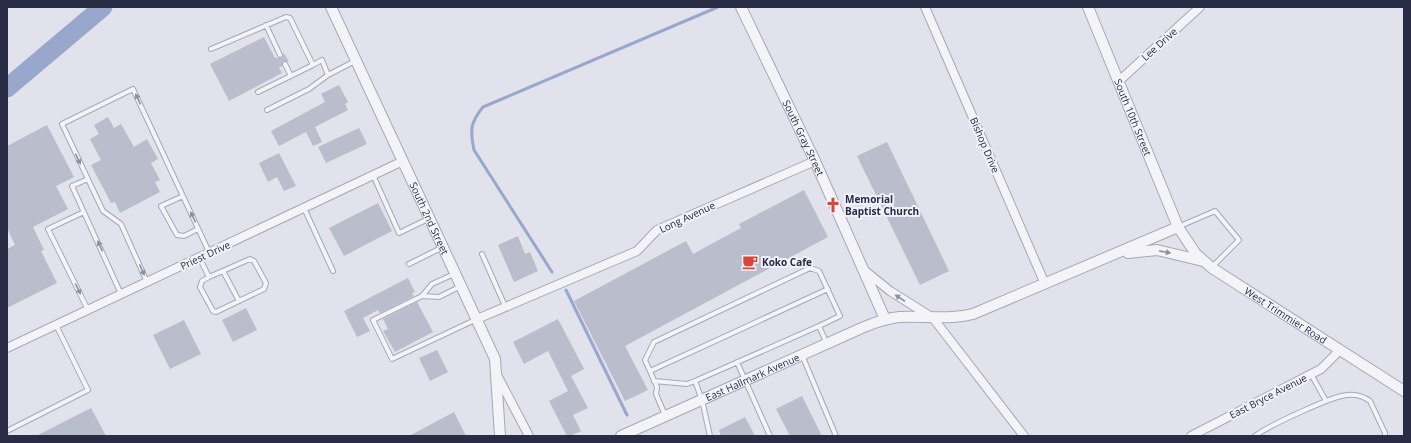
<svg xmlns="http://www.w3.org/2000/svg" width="1411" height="443" viewBox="0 0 1411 443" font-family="'Open Sans',sans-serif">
<rect width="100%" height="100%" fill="#e1e2eb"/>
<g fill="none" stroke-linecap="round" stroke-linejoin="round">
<path stroke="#99a7cd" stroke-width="3" d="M552 272 474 150C470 130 470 123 483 107L718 7
M566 290 627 415"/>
<path stroke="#99a7cd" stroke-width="19" d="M7 88 103 7"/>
</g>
<path fill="#babdcb" d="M264 37 275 58H282L284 53 289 62 285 61 282 62V66L279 68 282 73 229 101 210 64Z
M339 85 348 102 345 104 348 110 315 127 322 142 313 146 306 132 279 146 271 131 325 102 321 94Z
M108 117 114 128 121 124 134 147 147 139 158 159 151 163 160 180 155 182 160 192 120 213 115 202 111 203 91 165 101 160 90 139 99 134 94 125Z
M47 125 74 177 56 186 68 209 33 227 44 250 41 251 57 283 7 308V249L15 245 7 228V146Z
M359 128 367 144 326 163 318 147Z
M887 142 949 271 920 285 857 156Z
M279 153 296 186 284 191 277 177 268 182 259 163Z
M804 190 828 237 625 346 648 390 625 401 574 301 686 241 693 254 741 228 739 224Z
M378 203 392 231 344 256 329 228Z
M518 236 525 254 530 252 538 271 514 282 498 245Z
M408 278 415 292 412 293 414 296 380 313 378 310 363 318 370 331 357 337 344 311Z
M417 302 433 332 395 352 383 331 388 329 383 319Z
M246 308 257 330 233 342 222 320Z
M558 319 584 369 571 376 588 408 573 415 581 431 570 436H567L549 401 568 391 548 351 524 364 513 342Z
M184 320 201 354 170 369 153 335Z
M437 350 448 372 430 381 419 358Z
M802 396 822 436H790L776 409Z
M91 408 106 436H36Z
M454 412 466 436H409Z
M745 417 755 436H721L719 430Z"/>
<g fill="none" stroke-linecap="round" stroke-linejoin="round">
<defs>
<path id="service" d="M266 25 280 55
M211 49 286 17 290 18 313 65 322 60 328 75 355 61
M285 64 291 76
M258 92 313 65
M267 110 309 89 328 75
M373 175 399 233 430 218
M88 179 72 186 121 294
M183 196 161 206 177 235 184 236 198 229
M304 208 333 271
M84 212 48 229 88 310
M1178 227 1215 211 1239 240 1212 267
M482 254 505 306
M199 257 209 277 202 281 200 287 213 311 216 312 264 289 266 283 254 261 250 259 209 277
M409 264 443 247
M223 271 239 301
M147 282 121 224 103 211 62 124 133 89 209 252
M461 286 439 297 422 296 373 320 392 359 477 319
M422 296 432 284 454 274
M802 355 836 436
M737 362 770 436
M650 371 828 289
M1311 374 1326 401
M654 381 687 384 695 381
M665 415 656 394 657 387 645 360 654 342 810 268 819 271 840 316 819 326 827 344
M7 431 88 390 56 325
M710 436 702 400 695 381 819 326
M1255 436C1268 426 1332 396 1347 395 1355 394 1363 396 1370 401L1385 433V436"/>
<path id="minor" d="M925 7 1045 284
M1119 81 1200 7
M864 270 890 291 933 318 1024 436
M477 319 637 251 657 230 815 161
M7 348 403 161
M497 375 529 436
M1191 436 1321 369 1340 350"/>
<g id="tertiary">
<path id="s1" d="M331 7 495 359 500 436"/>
<path id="s2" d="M741 7 815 161 885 319"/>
<path id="s3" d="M1088 7 1178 227 1196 254 1212 268 1404 391"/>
<path d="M1128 253 1157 250 1203 261"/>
<path id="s4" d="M621 436 864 327C876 322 887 318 900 317 925 316 949 320 973 314L1178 227"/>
</g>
</defs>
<use href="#service" stroke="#a6a8b6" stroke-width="6"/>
<use href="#minor" stroke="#a6a8b6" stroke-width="10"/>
<use href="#tertiary" stroke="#a6a8b6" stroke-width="12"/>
<use href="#service" stroke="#f4f4f8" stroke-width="4"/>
<use href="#minor" stroke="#f4f4f8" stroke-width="8"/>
<use href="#tertiary" stroke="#f4f4f8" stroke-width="10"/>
</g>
<defs><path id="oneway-solid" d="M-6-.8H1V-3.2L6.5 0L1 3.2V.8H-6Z"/></defs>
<g fill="#8e909e">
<use href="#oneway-solid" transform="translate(138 99) rotate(-115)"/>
<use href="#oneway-solid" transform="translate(78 159) rotate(64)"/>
<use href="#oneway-solid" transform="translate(193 217) rotate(-115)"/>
<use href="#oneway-solid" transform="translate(100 246) rotate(-114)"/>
<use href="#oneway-solid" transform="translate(1165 252) rotate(11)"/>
<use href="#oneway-solid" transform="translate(142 270) rotate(66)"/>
<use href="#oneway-solid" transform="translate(78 289) rotate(64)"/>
<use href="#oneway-solid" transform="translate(900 298) rotate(-147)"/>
</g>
<defs>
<symbol id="church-bare" viewBox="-9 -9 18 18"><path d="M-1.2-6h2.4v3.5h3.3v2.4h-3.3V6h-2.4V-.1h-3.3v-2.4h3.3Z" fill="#d9463c" stroke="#f0f2f8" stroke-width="2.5" paint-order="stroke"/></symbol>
<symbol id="cafe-bare" viewBox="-9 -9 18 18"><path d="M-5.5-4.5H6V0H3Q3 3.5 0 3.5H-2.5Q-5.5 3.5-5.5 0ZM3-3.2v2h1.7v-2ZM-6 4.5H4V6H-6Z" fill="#d9463c" stroke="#f0f2f8" stroke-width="2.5" paint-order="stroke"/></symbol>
</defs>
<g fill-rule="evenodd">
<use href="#church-bare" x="822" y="194" width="22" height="22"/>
<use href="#cafe-bare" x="739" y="251" width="22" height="22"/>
</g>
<g text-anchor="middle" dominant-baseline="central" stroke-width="4" stroke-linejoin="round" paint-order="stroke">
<g font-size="10" fill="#282c44" stroke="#f0f2f8">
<text transform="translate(1159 44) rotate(-42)">Lee Drive</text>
<text stroke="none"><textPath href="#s3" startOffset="119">South 10th Street</textPath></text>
<text stroke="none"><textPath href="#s2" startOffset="145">South Gray Street</textPath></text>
<text transform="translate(985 145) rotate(67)">Bishop Drive</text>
<text transform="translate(687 217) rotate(-25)">Long Avenue</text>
<text stroke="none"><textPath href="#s1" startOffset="233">South 2nd Street</textPath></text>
<text transform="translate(205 255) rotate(-25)">Priest Drive</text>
<text stroke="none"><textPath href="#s3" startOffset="379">West Trimmier Road</textPath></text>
<text stroke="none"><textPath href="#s4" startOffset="144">East Hallmark Avenue</textPath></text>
<text transform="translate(1268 396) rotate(-27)">East Bryce Avenue</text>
</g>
<g font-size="10" font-weight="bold" fill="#282c44" stroke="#f0f2f8" text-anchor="start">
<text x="845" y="199">Memorial<tspan x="845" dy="12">Baptist Church</tspan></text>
<text x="762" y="262">Koko Cafe</text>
</g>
</g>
<rect width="1411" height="443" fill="none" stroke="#282c44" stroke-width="16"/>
</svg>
